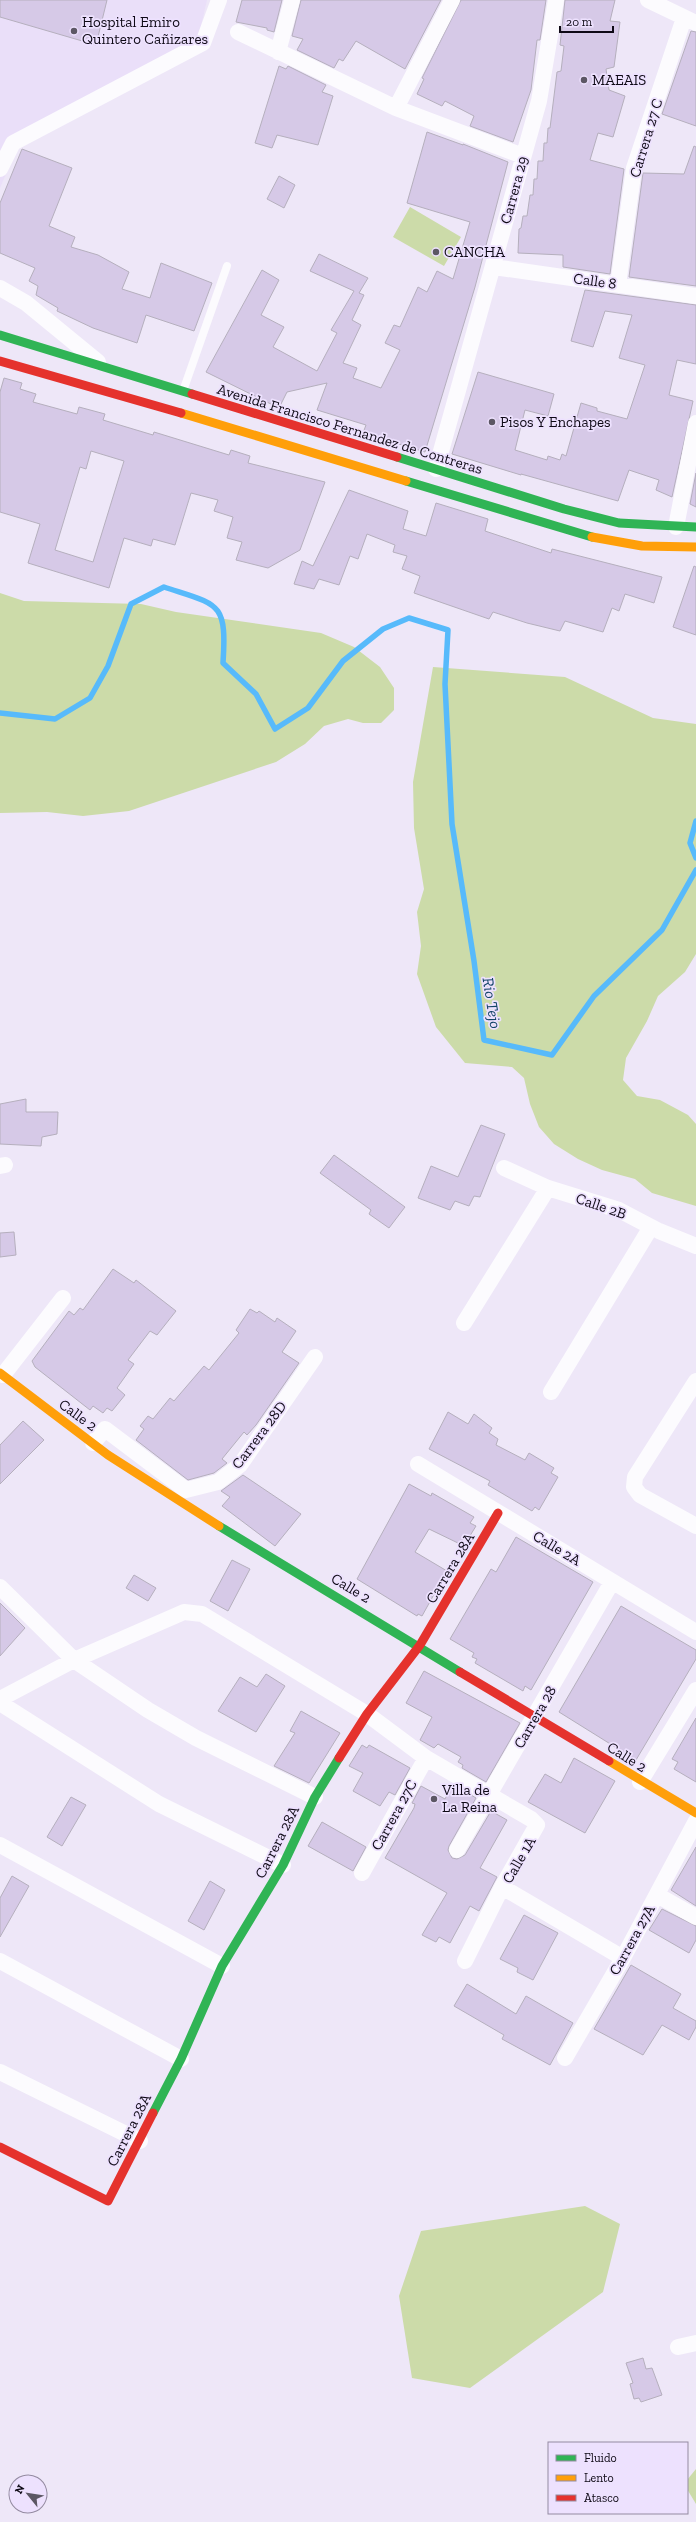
<svg xmlns="http://www.w3.org/2000/svg" width="696" height="2522" viewBox="0 0 696 2522" font-family="'Zilla Slab',serif">
<rect width="100%" height="100%" fill="#eee7f8"/>
<path fill="#eadff9" d="M0 0H207L198 39 17 148 0 188Z"/>
<path fill="#ccdba9" d="M410 207 461 237 444 266 393 237Z
M0 593 24 601 141 604 176 612 321 633 354 647 380 667 394 688V710L381 723H363L348 719 324 726 305 744 276 762 129 811 83 816 47 812 0 813Z
M433 667 565 677 653 718 696 724V954L685 972 658 996 647 1021 626 1058 623 1080 637 1096 660 1100 688 1115 696 1124V1206L652 1193 635 1179 602 1170 578 1159 554 1144 539 1127 530 1104 524 1078 512 1067 465 1063 436 1027 417 974 421 946 417 912 424 889 414 828 413 782Z
M585 2206 620 2224 603 2292 470 2388 412 2378 399 2296 421 2231Z
M696 2469V2504L687 2489V2480Z"/>
<g fill="none" stroke-linecap="round" stroke-linejoin="round">
<path stroke="#57bafb" stroke-width="5.5" d="M0 713 55 719 90 698 108 666 131 604 164 587C219 605 227 601 223 663L256 694 275 729 308 708 343 661 383 629 409 618 448 630 445 684 452 824 474 961 484 1040 552 1055 594 996 662 930 696 870
M696 821 690 843 696 858"/>
</g>
<path fill="#d6c9e7" stroke="#b5afbd" fill-rule="evenodd" d="M0 0H107L96 45 0 17Z
M242 0H282L274 32 267 30V28L236 22Z
M301 0H441L405 69 356 41 343 61 339 59 334 68 297 50 303 39 292 36Z
M461 0H546L540 40H537L531 90 513 142 470 126 474 116 445 101 442 106 417 94 424 79 422 78Z
M565 0H615L610 21 620 22 614 67 606 69 609 90 625 96 613 137 598 133 590 160 624 169 610 274 563 267V255L518 253 519 229 521 228 523 216H527L530 195H533L534 179H537L538 161H543L544 143H547L548 128H550L557 72 561 71 564 46 560 45Z
M691 31 696 32V126L662 114Z
M279 66 286 69 288 66 326 85 322 92 333 96 318 145 277 135 272 148 255 143Z
M427 132 463 145V144L508 162 475 287 425 452 363 433 366 425 317 410 327 383 287 392 279 408 206 372 262 270 279 280 261 315 284 327 273 347 317 371 337 333 331 330 354 291 310 271 319 254 368 278 359 293 364 295 352 320 361 325 343 363 357 368 353 378 381 388 400 350 385 343 394 325 400 327 418 287 427 292 437 271 453 279 470 222 407 203Z
M694 146 696 147V286L629 277 643 173 684 174Z
M22 149 72 168 49 226 75 237 71 247 98 255 129 272 122 289 150 298 161 263 212 283 194 331 146 315 137 343 93 328 57 311 58 308 36 295 38 286 29 281 35 268 0 253V203Z
M279 176 295 185 284 208 267 199Z
M585 290 696 305V364L677 360 669 395 693 401 672 497 656 490 659 480 629 470 618 501 521 474V475L452 454 478 372 554 394 548 416 525 410 515 450 547 460 548 456 560 460 562 454 566 456 581 403 597 408V411L627 419 645 365 619 358 632 315 605 311 593 347 571 341Z
M4 378 22 383 20 389 36 394 33 402 77 414 79 407 105 414 103 420 153 435 154 432 229 455 231 450 250 456 248 463 325 482 300 550 268 568 236 560 242 542 227 538 233 517 214 511 218 500 191 493 175 545 153 539 151 546 124 538 109 588 28 563 40 524 0 512V392ZM91 451 124 461 93 562 55 550 80 467 86 469Z
M696 473V507L690 504Z
M349 490 408 511 403 529 426 536 436 503 488 519 485 531 551 553 552 549 662 577 654 603 625 594 619 611 612 608 603 632 565 621 560 631 527 623 493 612 489 619 414 593 420 576 402 569 407 556 393 552 395 545 367 534 358 559 350 556 339 585 319 579 314 589 294 584 302 561 313 566Z
M694 566 696 567V635L673 627Z
M26 1099V1112H58L57 1134 42 1137 41 1146 0 1144V1104Z
M481 1125 505 1134 480 1197 474 1196 469 1206 455 1201 450 1210 418 1198 431 1166 458 1177Z
M334 1155 405 1207 389 1228 369 1214 371 1210 320 1173Z
M14 1232 16 1255 0 1257V1233Z
M113 1269 134 1283 136 1280 176 1311 157 1335 150 1331 128 1360 134 1364 117 1388 125 1395 112 1411 107 1408 103 1413 93 1406 90 1410 35 1367 32 1361 69 1311 74 1315 80 1308 83 1310Z
M250 1309 257 1313 259 1311 275 1322 277 1318 296 1331 282 1352 299 1363 256 1425 247 1435 244 1432 222 1459 227 1463 214 1473 188 1480 136 1440 144 1429 140 1426 148 1416 153 1419 170 1398 174 1401 204 1366 209 1370 239 1333 236 1330Z
M448 1412 468 1424 474 1414 492 1428 489 1433 498 1439 496 1445 525 1460 529 1453 554 1468 551 1473 558 1477 539 1510 535 1507 532 1511 488 1485 490 1481 429 1449Z
M23 1421 44 1440 0 1484V1445Z
M243 1475 301 1514 275 1546 222 1506 230 1497 221 1491Z
M409 1484 431 1496 432 1493 474 1517 470 1523 476 1526 468 1539 464 1537 460 1544 429 1529 415 1552 447 1571 422 1616 418 1614 417 1616 357 1579Z
M516 1537 593 1582 531 1690 525 1686 523 1691 475 1663 477 1659 472 1657 474 1653 450 1639 491 1569 496 1572Z
M232 1560 250 1569 228 1611 210 1601Z
M134 1575 156 1588 148 1601 126 1588Z
M0 1603 25 1628 0 1656Z
M621 1606 696 1650V1659L636 1760 559 1712Z
M424 1671 520 1723 486 1782 462 1768 463 1765 458 1762 461 1757 438 1744 434 1748 420 1740 432 1717 406 1703Z
M266 1674 285 1686 256 1732 218 1711 240 1677 257 1687Z
M301 1711 340 1733 309 1783 274 1766 295 1733 290 1731Z
M696 1718V1782L674 1769 678 1762 672 1759Z
M362 1745 367 1748 369 1745 410 1768 395 1795 389 1792 380 1806 353 1791 363 1773 349 1766Z
M574 1758 615 1781 585 1833 528 1802 545 1774 561 1783Z
M453 1784 476 1798 449 1846 448 1850 452 1858 457 1859 465 1855 491 1811 507 1820 480 1868 497 1877 479 1911 470 1906 450 1943 439 1937 436 1942 422 1935 447 1893 385 1858 414 1808 415 1804 412 1803 421 1786 445 1799Z
M71 1797 86 1805 62 1846 47 1837Z
M322 1822 366 1847 353 1871 308 1846Z
M696 1847V1906L671 1890Z
M12 1876 29 1886 0 1937V1898Z
M210 1881 225 1890 204 1930 188 1921Z
M662 1909 696 1926V1940L689 1953 649 1930Z
M524 1915 558 1933 533 1980 517 1972 518 1968 500 1959Z
M631 1965 681 1994 673 2008 696 2021V2027L689 2040 662 2025 643 2055 594 2029Z
M467 1984 516 2014 526 1996 573 2023 550 2065 502 2039 504 2035 454 2006Z
M643 2358 646 2369 652 2368 662 2395 641 2402 639 2398 634 2399 630 2384 633 2383 626 2363Z"/>
<g fill="none" stroke-linecap="round" stroke-linejoin="round">
<path stroke="#fcfbfe" stroke-width="8" d="M183 391 227 266"/>
<path stroke="#fcfbfe" stroke-width="16" d="M648 0 696 23
M238 32 396 108 523 156
M278 52 292 0
M396 108 452 0
M0 169 13 143 203 43 219 0
M494 267 696 296
M618 285 634 168 684 18
M0 288 26 303 98 362
M436 469 539 101 556 0
M676 527 696 423
M0 1166 5 1165
M504 1168 548 1188 619 1210 659 1231 696 1246
M464 1323 548 1188
M3 1375 63 1298
M696 1381 635 1477 634 1487 640 1495 696 1526
M551 1392 651 1227
M93 1443 105 1429 186 1490 218 1482 240 1465 315 1357
M418 1464 696 1632
M0 1587 74 1660 148 1710 196 1738 315 1797
M0 1699 74 1660 184 1612 202 1614 367 1714 426 1758 531 1819 537 1825 502 1887 465 1961
M0 1703 159 1804 283 1865
M640 1782 696 1690
M0 1845 222 1966
M457 1850 612 1582
M362 1873 426 1758
M502 1887 623 1958
M657 1895 696 1917
M0 1961 181 2059
M565 2058 623 1958 696 1821
M0 2072 140 2141
M678 2347 696 2343"/>
<path stroke="#30b455" stroke-width="9" d="M0 335 192 394
M397 457 564 509 619 523 696 527
M406 481 592 537
M219 1526 460 1672
M153 2113 181 2059 222 1966 283 1865 315 1797 339 1758"/>
<path stroke="#ff9f0a" stroke-width="9" d="M181 413 406 481
M592 537 642 546 696 547
M0 1373 108 1455 219 1526
M609 1761 696 1813"/>
<path stroke="#e5322d" stroke-width="9" d="M0 361 181 413
M192 394 397 457
M460 1672 609 1761
M339 1758 367 1714 420 1645 498 1513
M0 2147 108 2201 153 2113"/>
</g>
<g fill="#5c5764" stroke="#ede1fe" stroke-width="1.5">
<circle cx="74" cy="31" r="4"/>
<circle cx="584" cy="80" r="4"/>
<circle cx="436" cy="252" r="4"/>
<circle cx="492" cy="422" r="4"/>
<circle cx="434" cy="1799" r="4"/>
</g>
<g text-anchor="middle" dominant-baseline="central" stroke-width="3.5" stroke-linejoin="round" paint-order="stroke">
<g font-size="15" fill="#0e0915" stroke="#ede1fe" text-anchor="start">
<text x="82" y="22">Hospital Emiro<tspan x="82" dy="17">Quintero Cañizares</tspan></text>
<text x="592" y="80">MAEAIS</text>
<text x="444" y="252">CANCHA</text>
<text x="500" y="422">Pisos Y Enchapes</text>
<text x="442" y="1790">Villa de<tspan x="442" dy="17">La Reina</tspan></text>
</g>
<g font-size="15" fill="#0e0915" stroke="#ede1fe">
<text transform="translate(646 138) rotate(-73)">Carrera 27 C</text>
<text transform="translate(514 190) rotate(-75)">Carrera 29</text>
<text transform="translate(595 281) rotate(8)">Calle 8</text>
<text transform="translate(350 429) rotate(17)">Avenida Francisco Fernandez de Contreras</text>
<text transform="translate(601 1206) rotate(19)">Calle 2B</text>
<text transform="translate(78 1415) rotate(36)">Calle 2</text>
<text transform="translate(259 1435) rotate(-53)">Carrera 28D</text>
<text transform="translate(557 1548) rotate(31)">Calle 2A</text>
<text transform="translate(450 1568) rotate(-59)">Carrera 28A</text>
<text transform="translate(351 1588) rotate(31)">Calle 2</text>
<text transform="translate(535 1717) rotate(-60)">Carrera 28</text>
<text transform="translate(627 1757) rotate(32)">Calle 2</text>
<text transform="translate(394 1815) rotate(-61)">Carrera 27C</text>
<text transform="translate(277 1842) rotate(-63)">Carrera 28A</text>
<text transform="translate(519 1860) rotate(-60)">Calle 1A</text>
<text transform="translate(632 1940) rotate(-61)">Carrera 27A</text>
<text transform="translate(129 2130) rotate(-63)">Carrera 28A</text>
</g>
<g font-size="16" font-style="italic" fill="#134467" stroke="#ede1fe">
<text transform="translate(492 1003) rotate(81)">Rio Tejo</text>
</g>
</g>
<rect x="548" y="2442" width="140" height="72" fill="#ede1fe" stroke="#948ba1"/>
<rect x="556" y="2455" width="20" height="6" fill="#30b455" stroke="#948ba1"/>
<text x="584" y="2462" font-size="12" fill="#0e0915">Fluido</text>
<rect x="556" y="2475" width="20" height="6" fill="#ff9f0a" stroke="#948ba1"/>
<text x="584" y="2482" font-size="12" fill="#0e0915">Lento</text>
<rect x="556" y="2495" width="20" height="6" fill="#e5322d" stroke="#948ba1"/>
<text x="584" y="2502" font-size="12" fill="#0e0915">Atasco</text>
<g transform="translate(28 2494) rotate(300)"><circle r="19" fill="#ede1fe" stroke="#948ba1"/>
<path d="M0-3L7 15L0 10L-7 15Z" fill="#5c5764"/>
<text y="-6" font-size="11" font-weight="bold" text-anchor="middle" fill="#0e0915">N</text>
</g>
<path d="M560 26v6h53v-6" fill="none" stroke="#0e0915" stroke-width="2"/>
<text x="566" y="26" font-size="12" fill="#0e0915" stroke="#ede1fe" stroke-width="3" paint-order="stroke">20 m</text>
</svg>
